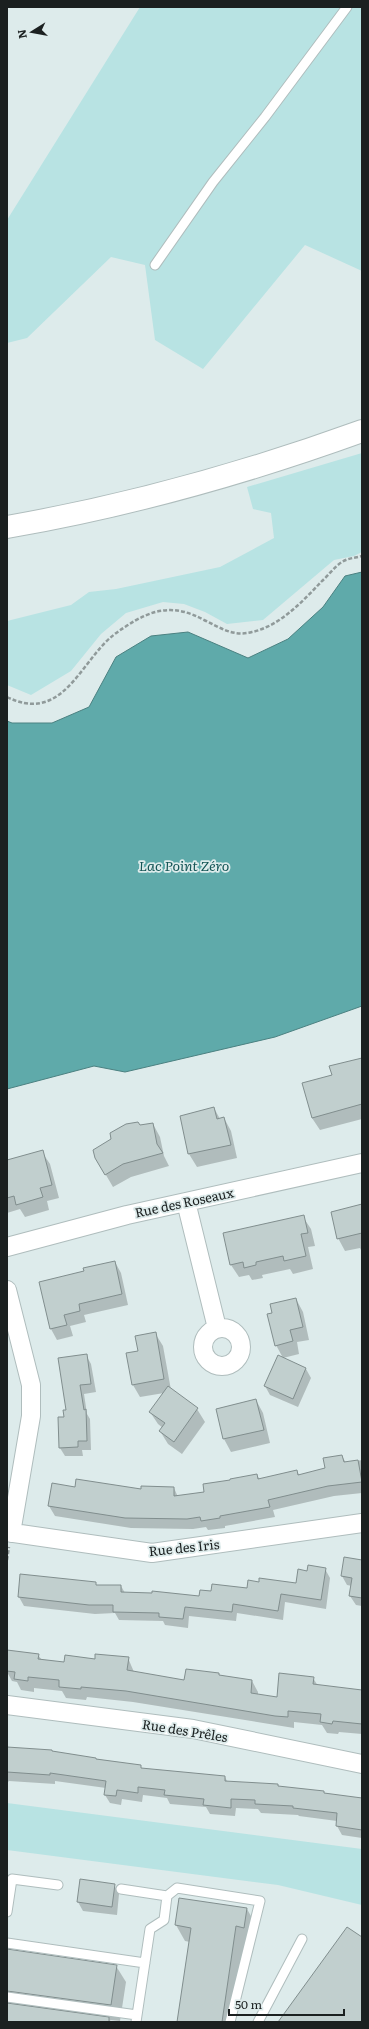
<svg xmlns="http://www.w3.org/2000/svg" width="369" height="2029" viewBox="0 0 369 2029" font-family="Literata,serif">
<rect width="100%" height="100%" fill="#ddebeb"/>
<path fill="#b8e3e3" d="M140 7H362V271L305 245 203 369 155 340 145 265 111 257 27 338 7 343V220Z
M362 453V552L354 556 334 560 263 620 227 624 205 612 184 604 163 602 126 613 101 634 71 671 31 695 7 685V621L71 605 89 592 116 589 220 567 274 538 271 513 253 509 247 487Z
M7 1803 362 1849V1905L278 1885 7 1850Z"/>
<path fill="#5faaaa" stroke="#4b8181" d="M362 572V1006L275 1037 125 1072 94 1066 7 1089V721L12 723H52L89 707 116 657 151 636 188 632 248 658 288 639 323 607 345 576Z"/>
<path fill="#0003" d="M362 1059V1119L320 1130 312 1118 333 1075Z
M214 1108 220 1119 224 1118 231 1131 237 1158 197 1167 189 1154 181 1117Z
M153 1124 160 1137 164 1156 169 1166 131 1177 113 1187 96 1158 139 1126Z
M42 1152 50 1164 59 1198 47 1201 49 1210 25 1217 20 1209 7 1213V1160Z
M362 1204V1252L360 1248 345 1251 338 1238Z
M303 1217 311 1229 315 1246 308 1247 313 1269 293 1274 290 1269 262 1275 263 1278 252 1280 249 1275 239 1277 231 1265Z
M115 1262 121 1273 128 1305 84 1315 86 1322 70 1326 73 1336 57 1340 51 1329 85 1272Z
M296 1299 303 1312 309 1340 297 1342 299 1354 283 1358 276 1345 273 1314Z
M155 1333 163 1346 171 1390 197 1409 205 1422 182 1454 168 1444 160 1431 163 1428 158 1424 150 1412 164 1393 140 1397 133 1385 139 1352Z
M86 1355 91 1364 96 1392 84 1394 87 1414 90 1419 91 1450H82L83 1456H65L60 1448 65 1418Z
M306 1369 311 1378 298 1407 270 1395 265 1386Z
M256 1400 263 1413 270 1443 231 1452 224 1439 217 1409Z
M342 1456 346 1463 362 1460V1493L334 1496 273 1510 275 1517 225 1526V1528L208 1530 206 1527 193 1529 131 1528 55 1516 49 1506 76 1488 142 1490 174 1488 178 1497 206 1492 257 1475 260 1480 297 1471 299 1475 326 1469Z
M362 1561V1606L356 1605 350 1596 352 1586 347 1585 342 1576Z
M325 1569 330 1578 326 1609 285 1602 283 1620 237 1613 236 1621 189 1616 188 1628 165 1625 163 1621 119 1620 115 1613 95 1614 24 1606 19 1597 21 1575 95 1583 97 1586H121L125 1593 200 1597 212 1592 296 1584 308 1572Z
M38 1655 42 1660 65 1663 128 1658 134 1672 185 1681 219 1674 220 1677 252 1681 258 1692V1695L278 1698 313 1678 318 1686 362 1699V1734L339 1732 338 1734 327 1733 322 1725 294 1722V1728L133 1702 87 1697 86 1700 66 1698 62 1691 34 1688V1692L21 1690 17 1682 12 1681 7 1672V1659Z
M7 1745 9 1748 52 1752 140 1766 142 1769 225 1777 228 1783 278 1785 279 1787 362 1799V1838L342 1835 337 1826V1821L299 1816 298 1815 261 1813 258 1809 236 1808 235 1816 210 1814 206 1807 170 1804 167 1798 143 1795 142 1802 122 1799 121 1805 110 1803 105 1795 106 1788 55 1781V1784L9 1781 7 1783Z
M81 1880 114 1885 119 1894 117 1915 83 1911 78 1902Z
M247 1909 256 1925 253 1943 245 1942 233 2022H178L190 1942 185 1941 176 1925Z
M7 1950 116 1966 126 1982 120 2021 110 2020 111 2022H7V1998L11 2005H13L7 1994Z"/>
<path fill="#c1cfce" stroke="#818e8e" d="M362 1058V1104L312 1118 302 1083 332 1075 329 1066Z
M214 1107 217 1119 224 1117 231 1145 188 1154 180 1116Z
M138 1122 140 1125 153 1123 157 1144 163 1153 123 1164 105 1175 95 1158 93 1150 111 1139 110 1133 126 1124Z
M43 1150 52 1185 40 1188 43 1197 16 1205 14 1196 7 1198V1160Z
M362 1204V1233L337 1239 331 1212Z
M304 1215 308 1233 301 1234 306 1256 284 1261 283 1256 256 1262V1265L244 1268 243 1262 230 1265 223 1233Z
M115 1261 122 1294 79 1304 80 1311 64 1315 67 1325 50 1329 39 1282 84 1271 83 1268Z
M296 1298 303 1327 290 1330 293 1341 275 1346 267 1314 272 1313 270 1304Z
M156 1332 164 1379 132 1385 126 1353 138 1351 135 1336Z
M87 1354 91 1384 80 1385 84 1410 86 1409 87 1441H78V1447L59 1448 58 1417H64L63 1410H66L58 1358Z
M278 1355 306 1368 293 1399 264 1386Z
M168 1386 198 1408 174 1442 159 1431 165 1423 149 1412Z
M256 1399 264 1430 223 1439 216 1409Z
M342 1455 344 1462 358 1460 362 1482 328 1486 268 1500 270 1507 220 1516V1518L201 1521 200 1517 187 1519 125 1518 48 1506 52 1483 75 1487 76 1479 141 1489V1486L174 1487V1496L204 1492 203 1484 230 1480V1479L257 1474 258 1479 297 1470 298 1475 325 1468 323 1458Z
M344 1557 362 1560V1598L349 1596 352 1578 341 1576Z
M308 1565 326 1568 321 1600 281 1594 278 1611 233 1604 232 1612 185 1607 183 1619 159 1617V1613L113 1612V1605H89L18 1597 20 1574 96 1582V1585H121V1592L152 1593V1591L199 1596 200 1590 211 1591 212 1584 247 1588 248 1580 259 1582V1578L296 1583 298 1569 307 1571Z
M7 1650 39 1654 38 1659 64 1662 65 1655 95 1659V1654L129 1657 127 1670 184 1680 186 1669 219 1673V1675L252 1680 251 1693 277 1697 279 1673 314 1677 313 1684 362 1690V1724L333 1721 332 1724 320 1722 321 1714 288 1711V1717L275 1716 126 1691 81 1687V1689L59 1687V1680L28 1677V1681L14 1679 15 1672 7 1671Z
M7 1747 52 1750V1751L96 1758V1759L141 1765V1768L225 1776V1781L278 1784V1786L324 1791V1793L362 1798V1830L336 1826 337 1813 293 1808V1806L255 1804V1800L231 1799V1808L203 1805 204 1799 164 1795 165 1790 138 1787V1793L117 1790 116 1796 104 1795 106 1781 50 1773V1775L7 1772Z
M80 1879 115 1884 112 1907 77 1902Z
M179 1898 247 1908 244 1928 236 1926 222 2022H177L191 1928 175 1925Z
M347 1927 362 1937V2022H278Z
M7 1949 117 1965 111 2005 7 1991Z
M7 2003 109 2017V2022H7Z"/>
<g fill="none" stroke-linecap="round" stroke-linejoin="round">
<defs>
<path id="lane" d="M155 265 213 182 265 117 347 7
M121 1889 167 1896 164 1920 150 1929 136 2022
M167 1896 177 1888 260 1901 230 2022
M7 1912 12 1879 58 1885
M7 1943 145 1963
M7 1997 137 2015
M258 2022 302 1939"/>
<path id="street" d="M186 1202 217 1328
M7 1247 127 1215 362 1163
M7 1290 31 1385V1416L11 1533
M203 1347a19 19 0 1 1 38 0a19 19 0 1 1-38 0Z
M7 1532 152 1553 362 1523
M7 1705 193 1729 362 1764"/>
<path id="secondary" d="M7 527C128 506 246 473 362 431"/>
</defs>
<use href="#lane" stroke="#afbdbd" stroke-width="11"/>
<use href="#street" stroke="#afbdbd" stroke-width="20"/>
<use href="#secondary" stroke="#afbdbd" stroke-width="24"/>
<path stroke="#909a9a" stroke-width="2.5" stroke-dasharray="4 2" stroke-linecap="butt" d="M7 697C56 721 75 676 102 646 109 638 117 632 125 627 153 608 175 604 204 620 221 628 233 637 252 632 280 626 303 601 322 581 329 575 334 567 342 562 348 558 355 558 362 556
M7 1560 9 1547"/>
<use href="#lane" stroke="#fff" stroke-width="9"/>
<use href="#street" stroke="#fff" stroke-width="18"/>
<use href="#secondary" stroke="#fff" stroke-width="22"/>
</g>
<g text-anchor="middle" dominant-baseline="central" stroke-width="3.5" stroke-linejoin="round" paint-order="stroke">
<g font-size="13" fill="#1b2020" stroke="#ddebeb">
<text transform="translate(184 1202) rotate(-12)">Rue des Roseaux</text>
<text transform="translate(184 1547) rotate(-6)">Rue des Iris</text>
<text transform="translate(185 1730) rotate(9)">Rue des Prêles</text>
</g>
<g font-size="14" font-style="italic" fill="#145556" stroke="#ddebeb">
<text x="184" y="865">Lac Point Zéro</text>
</g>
</g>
<rect width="369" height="2029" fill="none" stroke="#1b2020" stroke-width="16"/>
<g transform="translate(32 32) rotate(259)" stroke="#ddebeb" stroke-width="3" paint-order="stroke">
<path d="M0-3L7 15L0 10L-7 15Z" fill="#1b2020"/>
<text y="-6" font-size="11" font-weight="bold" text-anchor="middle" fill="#1b2020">N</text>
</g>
<path d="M229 2009v6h115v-6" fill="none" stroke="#1b2020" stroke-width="2"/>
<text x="235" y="2009" font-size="12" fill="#1b2020" stroke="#ddebeb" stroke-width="3" paint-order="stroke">50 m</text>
</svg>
